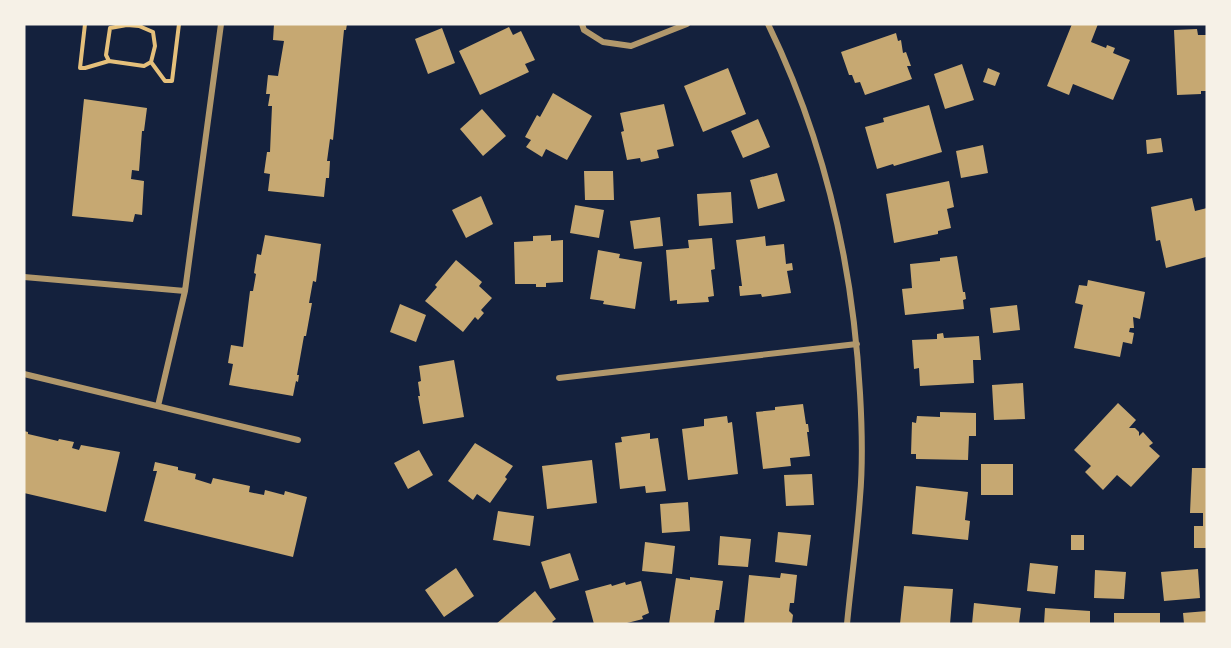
<svg xmlns="http://www.w3.org/2000/svg" width="1231" height="648" viewBox="0 0 1231 648" font-family="Jost,sans-serif">
<rect width="100%" height="100%" fill="#14213d"/>
<path fill="#c6a872" d="M274 24H347L346 30H344L333 140 330 139 327 161H330L329 178H326L324 197 268 191 270 174 264 173 267 152H270L272 106H268L270 94H266L268 75 278 76 284 41 273 40Z
M1072 24H1098L1091 42 1106 48 1107 45 1115 48 1113 53 1130 60 1113 100 1073 84 1069 95 1047 86Z
M509 27 513 35 521 31 535 60 525 64 529 72 480 95 459 51Z
M442 28 455 63 428 74 415 39Z
M1197 29 1198 35H1207V91H1201V94L1177 95 1174 30Z
M896 33 898 41 901 40 903 53 906 52 911 66H907L912 79 865 95 860 82 855 83 852 75H849L841 52Z
M962 64 974 100 945 109 934 74Z
M728 68 746 114 703 132 684 86Z
M988 68 1000 73 995 86 983 82Z
M553 93 592 116 567 160 546 149 542 157 526 147 531 140 525 137 537 115 540 117Z
M84 99 147 108 144 131H142L139 171 132 170 131 179 144 181 142 215 135 214 133 222 72 216Z
M664 104 674 146 657 150 659 158 641 162 640 158 627 160 621 132 624 131 620 113Z
M929 105 942 152 894 166 893 164 877 169 865 127 884 122 883 118Z
M482 109 506 136 483 156 460 129Z
M758 119 770 147 743 158 731 131Z
M1161 138 1163 152 1147 154 1146 140Z
M983 145 988 173 961 178 956 151Z
M584 171H613L614 200H585Z
M777 173 785 201 758 209 750 180Z
M949 181 954 207 947 209 951 228 938 231V234L894 243 886 194Z
M731 192 733 223 699 226 697 194Z
M481 196 493 224 466 238 452 210Z
M1192 198 1195 211 1207 208 1206 257 1166 268 1160 240 1156 241 1151 207Z
M575 205 604 210 599 238 570 233Z
M660 217 663 246 634 249 630 221Z
M265 235 321 244 316 282 313 281 309 303H312L306 336H304L297 375H299L298 382 296 381 293 396 229 385 233 364 228 363 231 345 243 347 250 291H253L256 274 254 273 257 254 261 255Z
M551 235V241L563 240V282L546 283V287H536V284H515L514 242 533 241V236Z
M765 236 766 246 784 244 786 264 792 263 793 270 787 271 791 293 762 297 761 294 740 296 739 286H742L736 240Z
M712 238 715 269 711 270 714 296 708 297 709 302 677 304V300L670 301 666 250 689 248 688 240Z
M598 250 620 254 619 258 642 262 635 309 603 304 604 301 590 299Z
M957 256 963 292H965L966 299 963 300 964 309 905 315 902 289 912 288 910 264 940 261V258Z
M456 260 482 282 479 286 492 298 481 310 484 313 478 320 475 317 463 332 425 301 437 287 435 285Z
M1088 280 1145 292 1140 319 1133 317 1134 328H1130L1129 332 1134 333 1132 344 1123 342 1120 357 1074 348 1083 305 1075 303 1079 285 1087 286Z
M400 304 426 315 416 342 390 332Z
M1017 305 1020 330 993 333 990 308Z
M943 333 944 338 979 336 981 360H973L974 383 920 386 919 368 914 369 912 340 937 339V334Z
M454 360 464 417 423 424 418 396H420L418 382 421 381 419 366Z
M1023 383 1025 419 994 420 992 385Z
M1118 403 1136 420 1129 428H1135L1139 432V436L1143 432 1153 443 1149 446 1160 456 1131 487 1117 475 1103 490 1085 472 1091 466 1074 450Z
M803 404 806 424H808L809 432H807L810 456 790 458 791 466 763 469 756 412 775 410V407Z
M940 412 976 413V436H969L968 460 916 459V454H911L912 422 916 423 917 416 940 417Z
M727 416 728 423 732 422 738 474 688 480 682 429 704 426V419Z
M24 431 28 432V434L58 441 59 439 74 442 72 448 79 450 81 445 120 452 106 512 24 493Z
M650 433V439L658 438 666 491 646 493 645 486 620 489 615 443 622 442 621 437Z
M475 443 513 466 505 477 507 479 490 503 477 494 473 500 448 481Z
M419 450 433 475 408 489 394 463Z
M592 460 597 503 547 509 542 466Z
M155 462 178 467V470L196 474 195 479 211 484 213 478 250 486 249 492 264 495 265 490 284 495 285 491 307 497 293 557 144 521 157 471H153Z
M981 464H1013V495H981Z
M1192 468H1207V548H1194V526H1203V513H1190Z
M812 474 814 505 786 506 784 475Z
M916 486 968 492 965 520 970 521 968 540 912 534Z
M688 502 690 531 662 533 660 504Z
M498 511 534 516 530 546 493 540Z
M778 532 811 535 807 566 775 562Z
M1071 535H1084V550H1071Z
M720 536 751 539 748 567 718 565Z
M645 542 675 546 672 574 642 571Z
M570 553 579 580 550 589 541 562Z
M1030 563 1058 566 1055 594 1027 591Z
M456 568 474 596 444 617 425 590Z
M1198 569 1200 598 1164 601 1161 572Z
M1095 570 1126 572 1124 599 1094 598Z
M781 573 797 575 794 603H790L789 611 793 615 792 623 744 624 749 575 780 578Z
M690 577 723 581 719 610H716L714 624H669L676 578 690 580Z
M641 581 649 613 642 616 643 619 623 624H594L585 591 611 584 612 586 625 582 626 585Z
M904 586 953 589 950 624H900Z
M535 591 556 619 552 622 554 624H496Z
M974 603 1021 608 1019 624H972Z
M1045 608 1090 611V624H1044Z
M1207 611V624H1184L1183 613Z
M1114 613H1160V624H1114Z"/>
<g fill="none" stroke-linecap="round" stroke-linejoin="round">
<path stroke="#e5c07b" stroke-width="4" d="M85 24 80 68H85L109 61
M139 26 153 32 155 46 151 62 144 66 109 61 106 55 110 28 127 25 139 26 141 24
M151 62 165 81H172L179 24"/>
<path stroke="#b1986c" stroke-width="6" d="M582 24 584 30 603 42 631 46 687 24
M768 24C824 139 853 265 860 393 862 427 863 463 860 497 857 540 851 582 847 624
M24 277 185 291
M24 374 298 440
M559 378 857 344
M158 406 185 291 221 24"/>
</g>
<rect width="1231" height="648" fill="none" stroke="#f6f1e7" stroke-width="51"/>
</svg>
